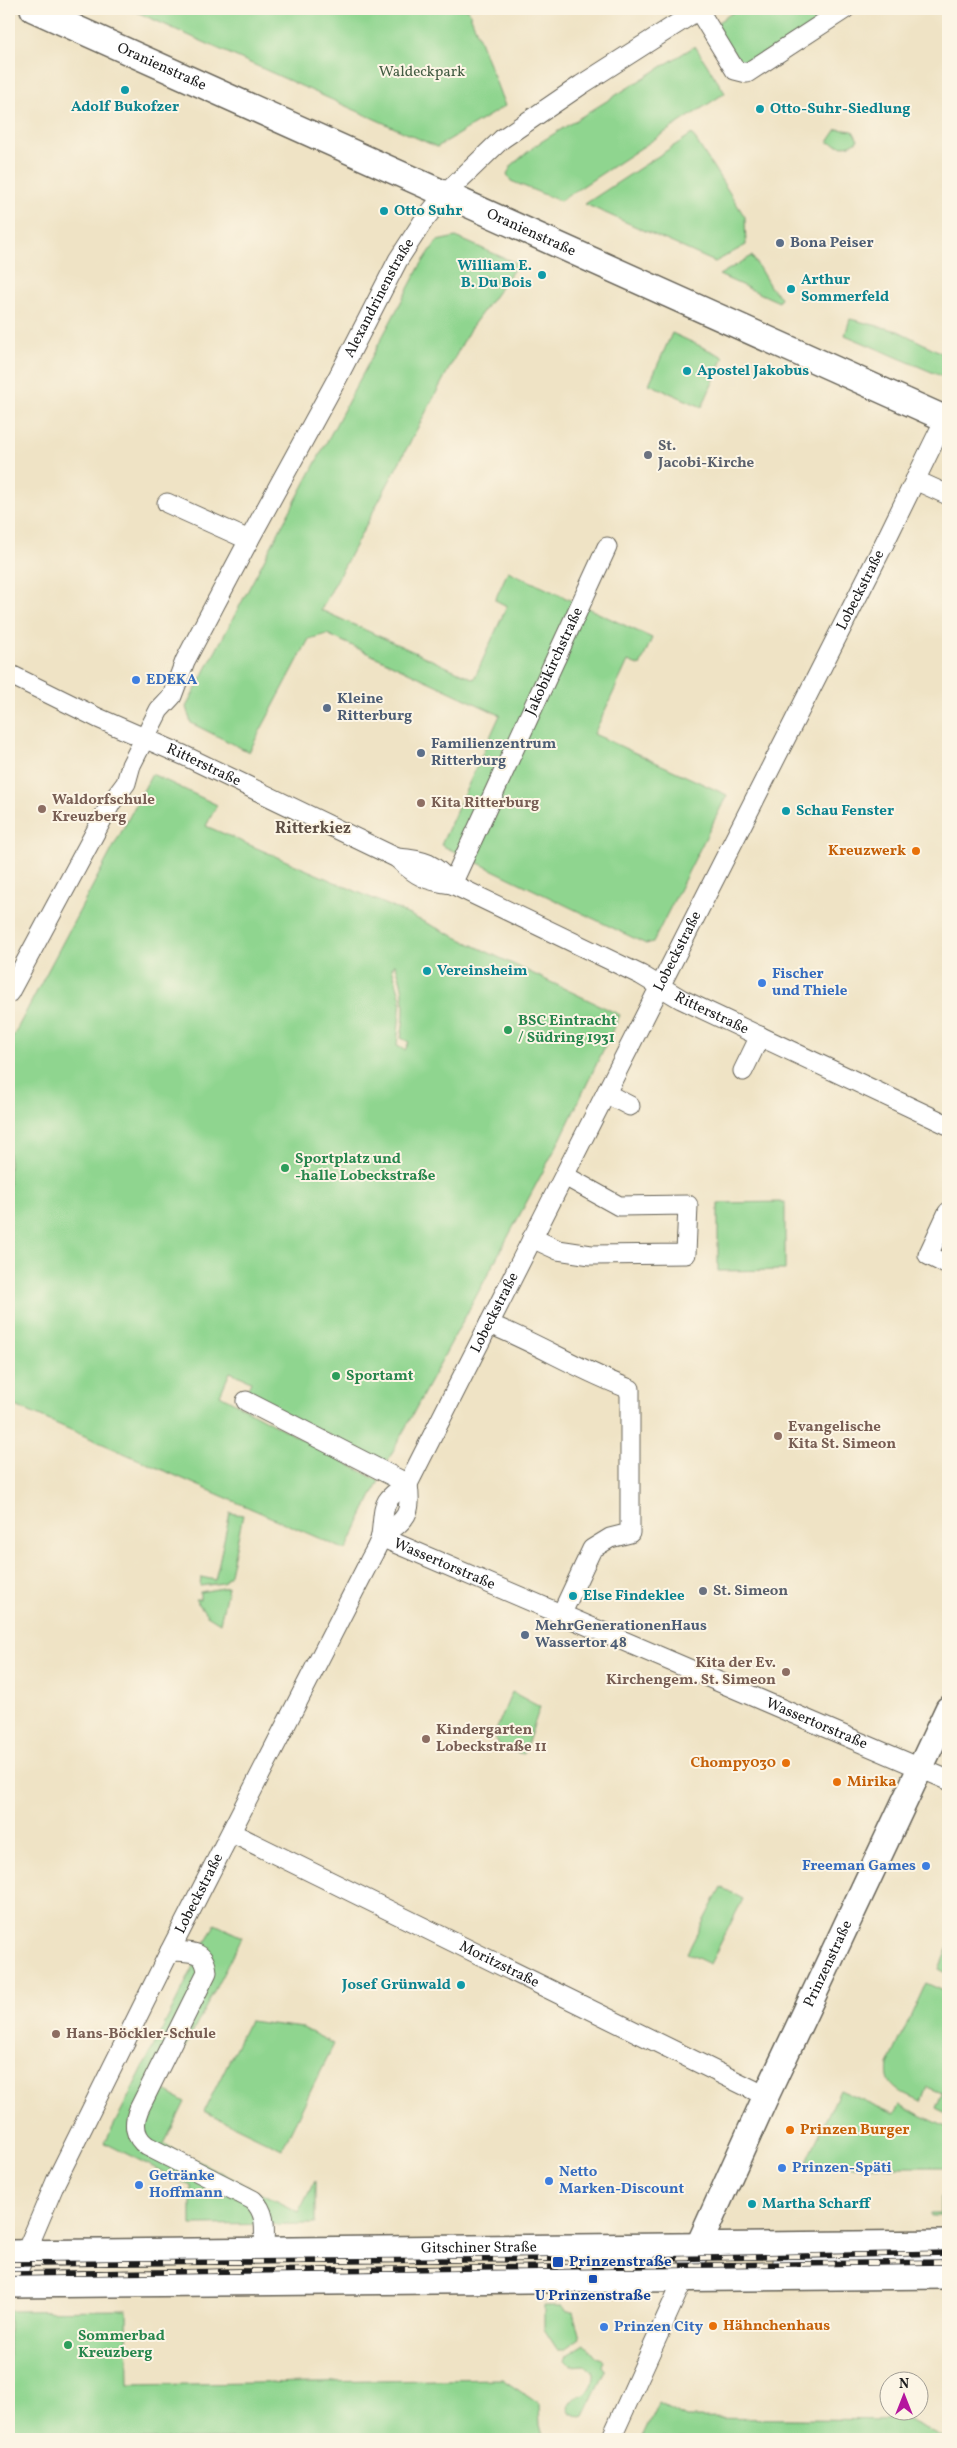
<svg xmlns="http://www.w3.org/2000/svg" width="957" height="2448" viewBox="0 0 957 2448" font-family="Vollkorn,serif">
<rect width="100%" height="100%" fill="#fcf5e5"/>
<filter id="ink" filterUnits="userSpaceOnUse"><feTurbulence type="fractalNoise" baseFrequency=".02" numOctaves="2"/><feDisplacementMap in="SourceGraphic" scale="10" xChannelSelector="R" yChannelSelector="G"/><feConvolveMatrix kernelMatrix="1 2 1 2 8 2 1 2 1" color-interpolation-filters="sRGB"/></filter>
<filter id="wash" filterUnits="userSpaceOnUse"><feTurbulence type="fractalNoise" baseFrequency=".0096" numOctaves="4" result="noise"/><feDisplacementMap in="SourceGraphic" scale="20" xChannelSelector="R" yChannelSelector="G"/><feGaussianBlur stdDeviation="1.12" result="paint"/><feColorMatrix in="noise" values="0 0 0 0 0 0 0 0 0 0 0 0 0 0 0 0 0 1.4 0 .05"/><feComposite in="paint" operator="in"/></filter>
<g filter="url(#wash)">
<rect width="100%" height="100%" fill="#efe3c5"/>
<path fill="#8fd58f" stroke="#567856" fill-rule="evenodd" d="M130 9H468L505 106 437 147Z
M738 9H840L747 69 712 26Z
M695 46 725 93 560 201 511 181 507 174 512 165 536 145Z
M837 129 853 131 858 140C848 149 840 146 828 142Z
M692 134 745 217 746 245 715 262 585 204Z
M456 237 520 265 515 268 470 329 321 610 474 679 507 606 495 600 508 571 652 638 640 666 628 661 594 734 727 795 653 942 646 944 441 845 500 715 327 634 309 639 249 752 191 723 186 707 420 266 437 241Z
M752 256 771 288 781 297 779 302 719 275Z
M850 319 898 331 948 356V379L845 335Z
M672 333 724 357 702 407 649 384Z
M152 774 217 805 206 826 399 910 620 1015 561 1138 386 1464 246 1393 251 1381 230 1372 220 1395 379 1481 346 1550 9 1403V1044ZM395 964C405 988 406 1013 401 1038L409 1042 405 1050 397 1046 401 999 392 968Z
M785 1202V1270L718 1271V1203Z
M230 1513 243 1515 230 1574 223 1583 200 1586 201 1577 215 1580Z
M228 1587 220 1623 207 1615 195 1599H200V1592Z
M512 1692 540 1707 524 1754 505 1750 493 1737Z
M721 1887 743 1899 710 1964 687 1953Z
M215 1924 242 1937 163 2090 185 2102 164 2144 299 2212 315 2180V2224L191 2225V2186L105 2143Z
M948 1947V1974L939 1969Z
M926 1983 948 1993V2114L936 2108 942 2093 927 2087 921 2102C903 2093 884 2089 888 2065Z
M249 2021 303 2028 334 2044 282 2149 204 2111Z
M840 2090 894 2114 899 2105 948 2128V2180L947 2167H804Z
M941 2197H948V2216H931V2213H941Z
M544 2306H563L567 2312H573L580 2338 564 2349H557L544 2329Z
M127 2310 128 2385 502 2379 539 2404 540 2425 544 2439H9V2311Z
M585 2344 595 2356 604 2360 602 2366 606 2371 584 2416 581 2417 571 2413 568 2407C575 2391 595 2398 594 2373L584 2365 570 2366 565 2361 567 2355Z
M658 2403 686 2418 909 2420 948 2439H641Z"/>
</g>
<g filter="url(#ink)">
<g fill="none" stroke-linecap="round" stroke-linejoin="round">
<defs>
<g id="minor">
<path d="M698 9 735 70 747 73 845 9"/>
<path d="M915 480 948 495"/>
<path d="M167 503 249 540"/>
<path id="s1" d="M9 674 98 718 183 755 397 858C416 876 426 881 452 884L641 975 681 999 948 1125"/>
<path d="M397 858C425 860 433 863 452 884"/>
<path id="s2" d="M452 884 607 547"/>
<path id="s3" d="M9 993 111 803 126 783 131 765 159 710 172 696 185 661 249 540 338 377 398 260 424 220 445 194 502 139 581 85 700 9"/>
<path d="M743 1071 760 1036"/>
<path d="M607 1094 630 1106"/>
<path d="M948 1212 928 1255 948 1265"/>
<path d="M532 1238 558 1250 591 1255 686 1254 688 1205 619 1206 565 1176"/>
<path d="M489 1324C537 1343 581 1371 630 1389V1533L610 1538 592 1549 561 1615"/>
<path d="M246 1401 408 1484"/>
<path id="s4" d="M381 1537 948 1780"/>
<path d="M381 1537C406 1519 412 1516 408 1484"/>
<path id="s5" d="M232 1833 766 2096"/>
<path d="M170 1951C189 1952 205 1949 207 1972L139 2109C133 2123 134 2137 147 2146L253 2200C268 2214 264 2231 264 2250"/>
<path d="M781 2277 783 2261 790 2259 948 2257"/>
<path id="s6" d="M12 2285 56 2181 170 1951 368 1564C372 1555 380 1544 381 1535 385 1505 380 1501 408 1484L883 546 945 419"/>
<path d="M611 2439 684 2278"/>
</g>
<g id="major">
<path id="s7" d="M33 9 948 420"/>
<path id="s8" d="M9 2253 948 2243"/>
<path id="s9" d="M692 2260 766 2096 948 1709"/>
<path d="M9 2285 948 2276"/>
</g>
</defs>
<use href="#minor" stroke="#666257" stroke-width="21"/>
<use href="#major" stroke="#666257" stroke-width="28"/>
<use href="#minor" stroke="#fff" stroke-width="19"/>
<use href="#major" stroke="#fff" stroke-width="25"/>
<defs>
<path id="rail" d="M656 2259 948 2253
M9 2264 561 2259
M9 2274 948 2262"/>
</defs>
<use href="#rail" stroke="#1c1c1c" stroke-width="5.5"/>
<use href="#rail" stroke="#fcf5e5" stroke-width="4" stroke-dasharray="11" stroke-linecap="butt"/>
</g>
</g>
<g fill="#0f9aa8" stroke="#fcf5e5" stroke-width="2">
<circle cx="125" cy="90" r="5"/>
<circle cx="760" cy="109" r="5"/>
<circle cx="384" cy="211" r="5"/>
<circle cx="542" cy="275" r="5"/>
<circle cx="791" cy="289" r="5"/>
<circle cx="687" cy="371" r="5"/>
<circle cx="786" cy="811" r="5"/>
<circle cx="427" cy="971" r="5"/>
<circle cx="573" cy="1596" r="5"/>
<circle cx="461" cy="1985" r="5"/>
<circle cx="752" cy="2204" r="5"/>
</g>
<g fill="#5c6f8a" stroke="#fcf5e5" stroke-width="2">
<circle cx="780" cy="243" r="5"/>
<circle cx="327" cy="708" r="5"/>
<circle cx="421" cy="753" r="5"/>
<circle cx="525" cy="1635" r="5"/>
</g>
<g fill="#6b7280" stroke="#fcf5e5" stroke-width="2">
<circle cx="648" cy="455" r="5"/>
<circle cx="703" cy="1591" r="5"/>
</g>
<g fill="#3f7fe0" stroke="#fcf5e5" stroke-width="2">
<circle cx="136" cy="680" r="5"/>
<circle cx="762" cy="983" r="5"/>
<circle cx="926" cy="1866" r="5"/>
<circle cx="782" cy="2168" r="5"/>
<circle cx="549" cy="2181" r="5"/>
<circle cx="139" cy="2185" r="5"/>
<circle cx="604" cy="2327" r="5"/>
</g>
<g fill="#8d6e63" stroke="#fcf5e5" stroke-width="2">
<circle cx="421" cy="803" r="5"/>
<circle cx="42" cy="809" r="5"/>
<circle cx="778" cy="1436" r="5"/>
<circle cx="786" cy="1672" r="5"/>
<circle cx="426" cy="1739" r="5"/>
<circle cx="56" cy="2034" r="5"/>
</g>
<g fill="#e8710a" stroke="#fcf5e5" stroke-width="2">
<circle cx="916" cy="851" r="5"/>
<circle cx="786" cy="1763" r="5"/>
<circle cx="837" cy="1782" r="5"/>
<circle cx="790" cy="2130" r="5"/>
<circle cx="713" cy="2326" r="5"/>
</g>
<g fill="#2e9e5b" stroke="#fcf5e5" stroke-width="2">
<circle cx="508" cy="1030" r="5"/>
<circle cx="285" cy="1168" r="5"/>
<circle cx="336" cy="1376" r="5"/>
<circle cx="68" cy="2345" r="5"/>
</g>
<g fill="#1a4fb4" stroke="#fcf5e5" stroke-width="2">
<rect x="552" y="2256" width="12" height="12" rx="2.5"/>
<rect x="588" y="2274" width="10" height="10" rx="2.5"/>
</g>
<g text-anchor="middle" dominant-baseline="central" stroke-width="4" stroke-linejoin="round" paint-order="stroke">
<g font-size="15" fill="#1c1c1c" stroke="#fcf5e5">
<text stroke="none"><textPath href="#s7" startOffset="141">Oranienstraße</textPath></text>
<text stroke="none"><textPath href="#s7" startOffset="546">Oranienstraße</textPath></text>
<text stroke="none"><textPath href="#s3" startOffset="789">Alexandrinenstraße</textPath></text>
<text stroke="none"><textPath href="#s6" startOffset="1900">Lobeckstraße</textPath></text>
<text stroke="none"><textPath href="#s2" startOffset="245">Jakobikirchstraße</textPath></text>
<text stroke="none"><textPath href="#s1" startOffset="215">Ritterstraße</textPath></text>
<text stroke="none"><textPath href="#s6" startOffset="1495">Lobeckstraße</textPath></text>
<text stroke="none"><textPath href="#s1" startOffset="782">Ritterstraße</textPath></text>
<text stroke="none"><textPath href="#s6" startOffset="1090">Lobeckstraße</textPath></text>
<text stroke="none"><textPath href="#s4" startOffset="69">Wassertorstraße</textPath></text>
<text stroke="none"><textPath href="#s4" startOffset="474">Wassertorstraße</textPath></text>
<text stroke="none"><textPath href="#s6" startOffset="434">Lobeckstraße</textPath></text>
<text stroke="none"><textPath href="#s9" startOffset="326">Prinzenstraße</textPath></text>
<text stroke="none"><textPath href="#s5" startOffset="298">Moritzstraße</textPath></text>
<text stroke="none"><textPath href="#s8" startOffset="470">Gitschiner Straße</textPath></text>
</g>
<g font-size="15" fill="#445d44" stroke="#fcf5e5">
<text x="422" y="72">Waldeckpark</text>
</g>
<g font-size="15" font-weight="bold" fill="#0d838f" stroke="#fcf5e5" text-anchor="start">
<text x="125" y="107" text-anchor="middle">Adolf Bukofzer</text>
<text x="770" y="109">Otto-Suhr-Siedlung</text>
<text x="394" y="211">Otto Suhr</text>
<text x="532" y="266" text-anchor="end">William E.<tspan x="532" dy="17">B. Du Bois</tspan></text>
<text x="801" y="280">Arthur<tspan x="801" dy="17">Sommerfeld</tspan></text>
<text x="697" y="371">Apostel Jakobus</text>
<text x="796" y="811">Schau Fenster</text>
<text x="437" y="971">Vereinsheim</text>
<text x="583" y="1596">Else Findeklee</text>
<text x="451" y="1985" text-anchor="end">Josef Grünwald</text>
<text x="762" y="2204">Martha Scharff</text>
</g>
<g font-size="15" font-weight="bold" fill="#4e5e75" stroke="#fcf5e5" text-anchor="start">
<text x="790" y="243">Bona Peiser</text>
<text x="337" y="699">Kleine<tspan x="337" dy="17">Ritterburg</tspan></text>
<text x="431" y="744">Familienzentrum<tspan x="431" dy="17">Ritterburg</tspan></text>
<text x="535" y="1626">MehrGenerationenHaus<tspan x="535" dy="17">Wassertor 48</tspan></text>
</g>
<g font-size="15" font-weight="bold" fill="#5b616d" stroke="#fcf5e5" text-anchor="start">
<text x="658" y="446">St.<tspan x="658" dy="17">Jacobi-Kirche</tspan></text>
<text x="713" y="1591">St. Simeon</text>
</g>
<g font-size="15" font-weight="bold" fill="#366cbe" stroke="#fcf5e5" text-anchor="start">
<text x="146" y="680">EDEKA</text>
<text x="772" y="974">Fischer<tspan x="772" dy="17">und Thiele</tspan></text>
<text x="916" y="1866" text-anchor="end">Freeman Games</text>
<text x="792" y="2168">Prinzen-Späti</text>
<text x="559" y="2172">Netto<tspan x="559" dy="17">Marken-Discount</tspan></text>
<text x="149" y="2176">Getränke<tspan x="149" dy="17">Hoffmann</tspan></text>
<text x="614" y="2327">Prinzen City</text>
</g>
<g font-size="15" font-weight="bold" fill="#785e54" stroke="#fcf5e5" text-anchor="start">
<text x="52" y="800">Waldorfschule<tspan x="52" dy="17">Kreuzberg</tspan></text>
<text x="431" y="803">Kita Ritterburg</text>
<text x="788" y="1427">Evangelische<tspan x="788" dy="17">Kita St. Simeon</tspan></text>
<text x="776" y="1663" text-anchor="end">Kita der Ev.<tspan x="776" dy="17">Kirchengem. St. Simeon</tspan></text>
<text x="436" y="1730">Kindergarten<tspan x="436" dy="17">Lobeckstraße 11</tspan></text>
<text x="66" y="2034">Hans-Böckler-Schule</text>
</g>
<g font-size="15" font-weight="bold" fill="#c56008" stroke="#fcf5e5" text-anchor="start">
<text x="906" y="851" text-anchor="end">Kreuzwerk</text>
<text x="776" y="1763" text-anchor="end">Chompy030</text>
<text x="847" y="1782">Mirika</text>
<text x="800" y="2130">Prinzen Burger</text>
<text x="723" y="2326">Hähnchenhaus</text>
</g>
<g font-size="15" font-weight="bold" fill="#27864d" stroke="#fcf5e5" text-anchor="start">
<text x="518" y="1021">BSC Eintracht<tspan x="518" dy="17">/ Südring 1931</tspan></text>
<text x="295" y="1159">Sportplatz und<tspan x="295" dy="17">-halle Lobeckstraße</tspan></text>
<text x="346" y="1376">Sportamt</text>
<text x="78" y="2336">Sommerbad<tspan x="78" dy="17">Kreuzberg</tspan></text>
</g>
<g font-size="15" font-weight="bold" fill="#164399" stroke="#fcf5e5" text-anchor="start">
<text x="569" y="2262">Prinzenstraße</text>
<text x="593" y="2296" text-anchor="middle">U Prinzenstraße</text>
</g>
<g font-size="16" font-weight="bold" fill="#5f5046" stroke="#fcf5e5">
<text x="313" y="829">Ritterkiez</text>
</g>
</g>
<rect width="957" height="2448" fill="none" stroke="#fcf5e5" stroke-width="30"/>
<g transform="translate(904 2396)"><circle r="24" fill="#fcf5e5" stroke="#a29e95"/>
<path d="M0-4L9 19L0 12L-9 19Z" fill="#b5179e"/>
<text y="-8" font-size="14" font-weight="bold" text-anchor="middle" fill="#1c1c1c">N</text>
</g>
</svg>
